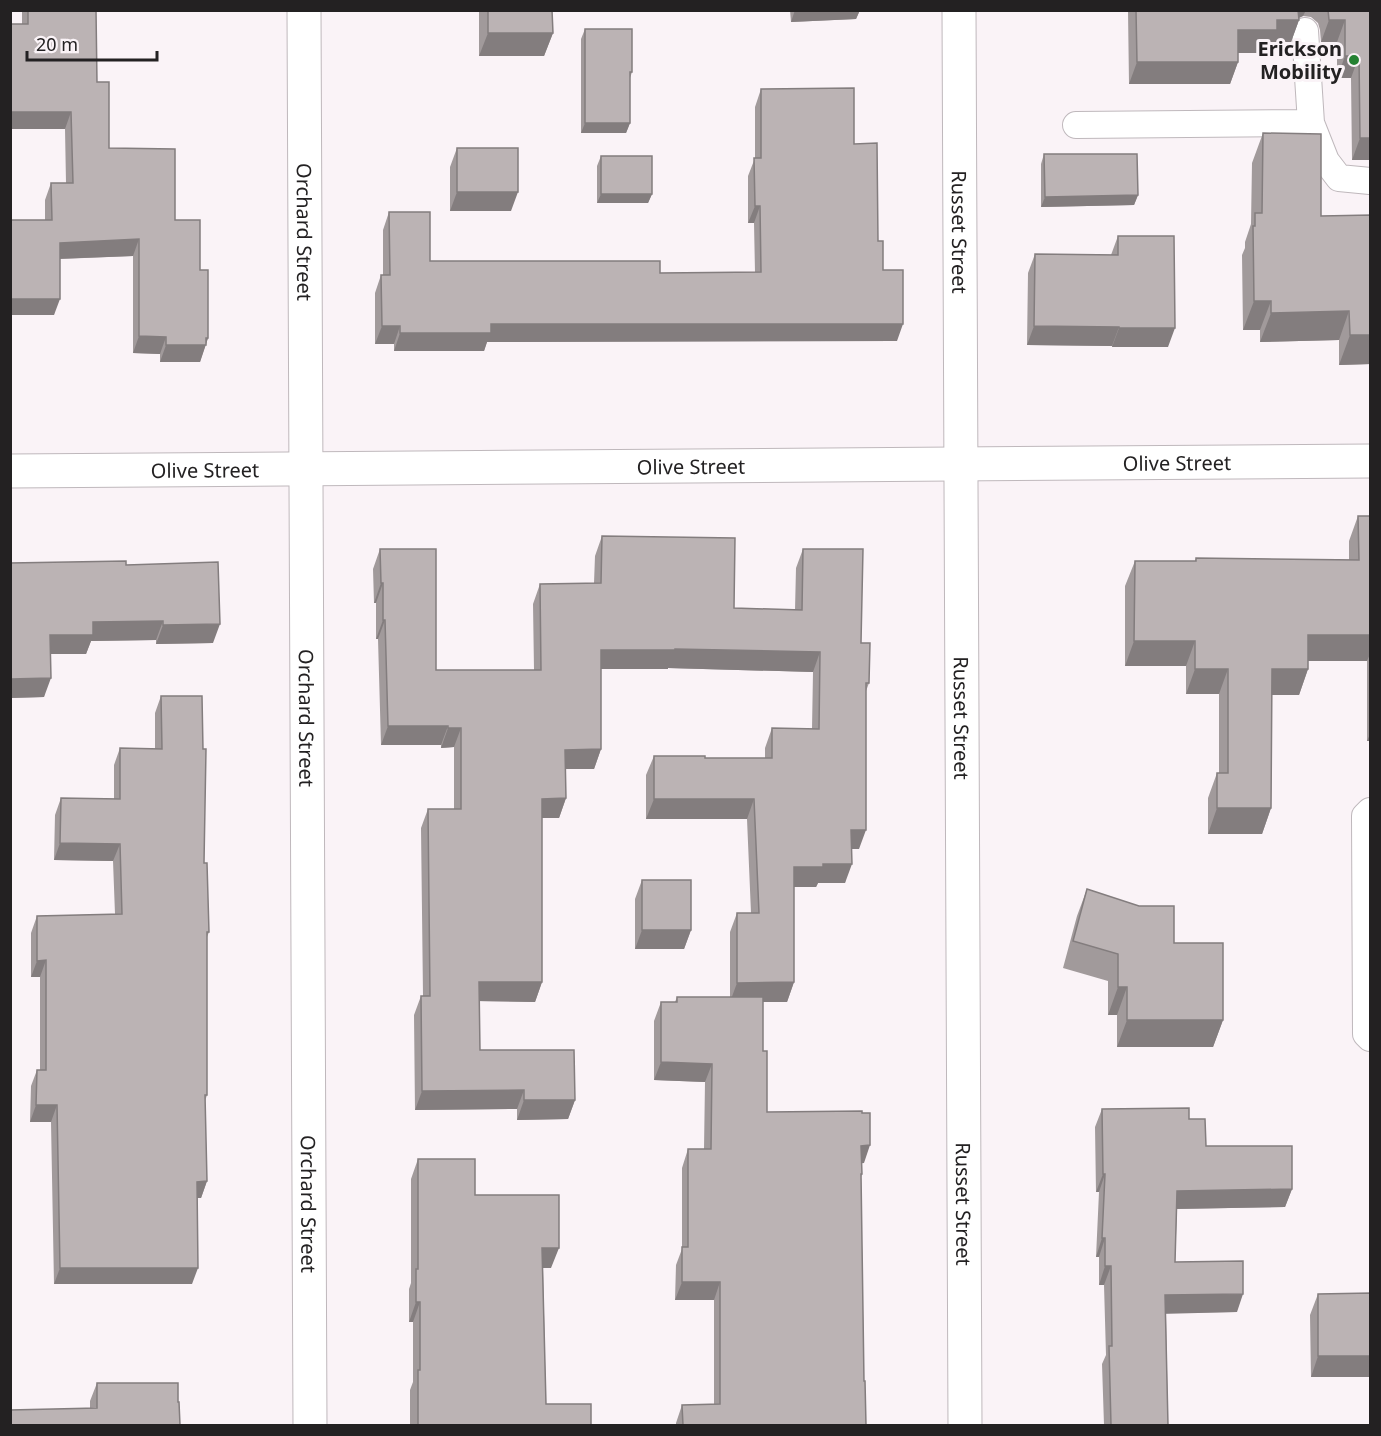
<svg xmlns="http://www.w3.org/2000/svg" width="1381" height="1436" viewBox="0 0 1381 1436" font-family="'Noto Sans',sans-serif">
<rect width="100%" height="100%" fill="#faf3f7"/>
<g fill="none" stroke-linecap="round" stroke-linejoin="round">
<defs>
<path id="lane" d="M1305 31 1311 123 1326 161 1339 178 1370 181
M1076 125 1311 123
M1370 811 1365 816 1366 1034 1370 1038"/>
<g id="street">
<path id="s1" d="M304 10 310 1426"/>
<path id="s2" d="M959 10 965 1426"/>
<path id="s3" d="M10 471 1370 461"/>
</g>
</defs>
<use href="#lane" stroke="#bfb8bc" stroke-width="28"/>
<use href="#street" stroke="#bfb8bc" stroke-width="35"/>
<use href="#lane" stroke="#fff" stroke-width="26"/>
<use href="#street" stroke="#fff" stroke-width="33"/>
</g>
<path fill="#a19a9b" d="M22 10H96L97 82 109 148 175 220 200 270 208 338 200 362H160V354L133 353V256L60 259 54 315H10L45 220V200L51 183H66L65 129H10L22 24Z
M479 10H552L553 33 544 56H479Z
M790 10H860L856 19 791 22Z
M1371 10V160H1352L1351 78H1337V42H1321L1320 30 1318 23 1311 17 1303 16 1299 18V20L1291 42H1273L1269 53H1238V62L1230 84H1129L1128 11Z
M585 29 632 72 630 78V123L626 133H581V39Z
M761 89 854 144 878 241 883 270 897 341 487 342 484 351H394V344H375V293L381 275H383V230L389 212 430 261 660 273 755 272 754 223H748V176L755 158V107Z
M1263 133 1321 216 1371 215V364L1339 365V340L1260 342V330H1243L1242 255 1245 248V242L1251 224 1252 163Z
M457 148 511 211H450V167Z
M1044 154 1138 195 1134 205 1041 207V164Z
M601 156 652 194 648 203H597V166Z
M1118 236 1168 347H1112V346L1027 345 1028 273 1035 254 1111 255Z
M1358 516H1371V741H1367V661H1308V669L1299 695H1272L1271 808 1262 834H1208V798L1217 773H1219V694H1186V666H1125V586L1135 561H1195L1196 558 1349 560V541Z
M602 536 734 608 795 610 796 568 803 549 861 643 869 683 866 691 859 849H851L845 883H818L816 887H794V982L787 1002H763V1051L767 1112 864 1163H862V1174L861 1177 864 1381 866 1425H676V1423L682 1405H714V1300H675L676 1265 682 1249V1168L688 1149H704L705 1082 654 1080V1021L661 1002H675L677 997H730V932L737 913H751L747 819H646V775L654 756 705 758H765V748L772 728 812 729 813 672 668 668V669H601V749L594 769H565L566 798 559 818H542V982L535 1002 480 1001V1050L575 1100 568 1119 517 1120V1109L415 1110 414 1015 421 996H423L421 828 428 809H454V747L441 748V745H381L378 639H376V603H374L373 569 380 549 436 670H534L533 604 540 584 594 583 595 556Z
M126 565 213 643 156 644V640L91 641 86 654H50L44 697 10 698Z
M161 696 204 863 209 932 207 937V1095L205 1101 207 1181 201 1198H197L192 1284H54L51 1122H30L31 1086 37 1070H40V977H31V933L37 916 115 914 113 861 54 860 55 815 61 798 114 799V765L120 748 155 749V713Z
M642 880 691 930 684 949H635V899Z
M1087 889 1174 943 1223 1020 1213 1047H1117V1015H1108V981L1063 968 1077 916Z
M1102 1109 1189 1119 1206 1146 1292 1189 1285 1207 1177 1209 1175 1262 1237 1312 1166 1313 1168 1425H1104L1102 1364 1106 1355 1104 1285H1099V1257H1096L1099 1192H1096L1095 1127Z
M418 1159 475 1195 551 1268H543L546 1404 591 1425H410V1390L413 1382V1322H409V1289L411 1283V1179Z
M1371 1293V1377H1311L1310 1315 1318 1294Z
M97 1383 178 1402 90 1408V1401Z"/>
<path fill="#837d7e" d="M795 10H860L856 19 791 22Z
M1297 10H1306L1303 16 1296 19 1299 20 1291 42H1273L1269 53H1230L1238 30 1277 20Z
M1329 20H1345L1337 42H1321Z
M488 33H553L544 56H479Z
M1345 56H1359L1351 78H1337Z
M1137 62H1238L1230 84H1129Z
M10 112H71L65 129H10Z
M585 123H630L626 133H581Z
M1360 138H1371V160H1352Z
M457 192H518L511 211H450Z
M601 194H652L648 203H597Z
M1138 195 1134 205 1041 207 1045 197Z
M755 206H760L754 223H748Z
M139 239 133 256 54 259 60 243Z
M10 299H60L54 315H10Z
M1254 301H1271L1260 330H1243Z
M1349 311 1339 340 1260 342 1271 313Z
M491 324H903L897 341 487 342 484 351H394L400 333Z
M382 326H400L394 344H375Z
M1034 326 1119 327 1112 346 1027 345Z
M1119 328H1175L1168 347H1112Z
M1350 335H1371V364L1339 365Z
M139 336 166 337 160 354 133 353Z
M208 338 200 362H160L166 345Z
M381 583H383L376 603H374Z
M383 620H385L378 639H376Z
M163 621 156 640 91 641 86 654H43L50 635 93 622Z
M220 624 213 643 156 644 163 625Z
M1308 635H1371V652L1367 661H1299Z
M1134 641H1195L1186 666H1125Z
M675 649 820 652 813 672 668 668V669H594L601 650Z
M1195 669H1228L1219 694H1186Z
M1272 669H1308L1299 695H1263Z
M51 678 44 697 10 698V679Z
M388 726H448L441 745H381Z
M448 728H461L454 747 441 748Z
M1371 732V741H1367Z
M601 749 594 769H558L565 750Z
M566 798 559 818H535L542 799Z
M654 799H754L747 819H646Z
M1217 808H1271L1262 834H1208Z
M851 830H866L859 849H844Z
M60 843 120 844 113 861 54 860Z
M823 864H852L845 883H818L816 887H787L794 867Z
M642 930H691L684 949H635Z
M46 960 40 977H31L37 961Z
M479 982H542L535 1002 472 1001Z
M794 982 787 1002H730L737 983Z
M1118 987H1127L1117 1015H1108Z
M1127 1020H1223L1213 1047H1117Z
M661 1062 712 1064 705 1082 654 1080Z
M524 1090 517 1109 415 1110 422 1091Z
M524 1100H575L568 1119 517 1120Z
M36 1105H57L51 1122H30Z
M870 1145 864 1163 855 1164 861 1146Z
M1103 1174H1105L1099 1192H1096Z
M207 1181 201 1198H191L197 1182Z
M1292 1189 1285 1207 1171 1209 1177 1191Z
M1102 1238H1105L1099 1257H1096Z
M542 1248H559L551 1268H535Z
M1105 1266H1111L1104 1285H1099Z
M60 1268H198L192 1284H54Z
M682 1282H720L714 1300H675Z
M1243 1294 1237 1312 1159 1314 1165 1295Z
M416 1302H420L413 1322H409Z
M1318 1356H1371V1377H1311Z"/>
<path fill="#bbb3b4" stroke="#837d7e" stroke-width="1.5" d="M28 10H96L97 82H109V148L175 149V220H200V270H208V338H206V345H166V337L139 336V239L60 243V299H10V220H52L51 183H73L71 112H10V24H28Z
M488 10H552L553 33H488Z
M1136 10H1298L1299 20H1277V30H1238V62H1137Z
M1328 10H1371V138H1360L1359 56H1345V20H1329Z
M585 29H632V72H630V123H585Z
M854 88V144L877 143 878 241H883V270H903V324H491V333H400V326H382L381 275H390L389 212H430V261H660V273L761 272 760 206H755L754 158H761V89Z
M1263 133 1321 134V216L1371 215V335H1350L1349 311 1271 313V301H1254L1253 226H1255V213H1262Z
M457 148H518V192H457Z
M1044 154H1137L1138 195 1045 197Z
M601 156H652V194H601Z
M1118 236H1174L1175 328H1119V327L1034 326 1035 254 1118 255Z
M1358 516H1371V635H1308V669H1272L1271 808H1217V773H1228V669H1195V641H1134L1135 561H1196V558L1359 560Z
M602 536 735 538 734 608 802 610 803 549H863L861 643H870L869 683H866V830H851L852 864H823V867H794V982L737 983V913H759L754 799H654V756H705V758H772V728L819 729 820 652 675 649V650H601V749L565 750 566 798 542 799V982H479L480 1050H574L575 1100H524V1090L422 1091 421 996H430L428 809H461V728H448V726H388L385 620H383V583H381L380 549H436V670H541L540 584 601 583Z
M126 561V565L218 562 220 624 163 625V621L93 622V635H50L51 678 10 679V563Z
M161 696H202L203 749H206L204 863H207L209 932H207V1095H205L207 1181 197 1182 198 1268H60L57 1105H36L37 1070H46V960L37 961V916L122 914 120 844 60 843 61 798 120 799V748L162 749Z
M642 880H691V930H642Z
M1087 889 1139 906H1174V943H1223V1020H1127V987H1118V954L1073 941Z
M677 997H763V1051H767V1112L862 1111V1113H870V1145L861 1146 862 1174H861L864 1381H865L866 1425H683L682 1405 720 1404V1282H682V1247H688V1149H711L712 1064 661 1062V1002H677Z
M1189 1108V1119H1205L1206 1146H1292V1189L1177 1191 1175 1262 1243 1261V1294L1165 1295 1168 1425H1111L1109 1346H1112L1111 1266H1105V1238H1102L1105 1174H1103L1102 1109Z
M418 1159H475V1195H559V1248H542L546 1404H591V1425H418V1370H420V1302H416V1269H418Z
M1371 1293V1356H1318V1294Z
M97 1383H178V1402H179L180 1425H10V1410L97 1408Z"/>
<circle fill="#258132" stroke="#faf3f7" stroke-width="2" cx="1354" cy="60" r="6"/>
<g text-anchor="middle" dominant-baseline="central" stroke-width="6" stroke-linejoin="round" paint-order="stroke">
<g font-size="20" font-weight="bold" fill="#232122" stroke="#faf3f7" text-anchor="end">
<text x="1342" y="48">Erickson<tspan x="1342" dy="23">Mobility</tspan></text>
</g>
<g font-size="20" fill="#232122" stroke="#faf3f7">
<text stroke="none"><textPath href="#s1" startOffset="222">Orchard Street</textPath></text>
<text stroke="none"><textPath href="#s2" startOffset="222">Russet Street</textPath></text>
<text stroke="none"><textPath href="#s3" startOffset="1167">Olive Street</textPath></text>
<text stroke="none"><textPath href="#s3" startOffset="681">Olive Street</textPath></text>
<text stroke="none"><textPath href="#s3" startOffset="195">Olive Street</textPath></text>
<text stroke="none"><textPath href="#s1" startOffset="708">Orchard Street</textPath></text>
<text stroke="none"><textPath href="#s2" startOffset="708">Russet Street</textPath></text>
<text stroke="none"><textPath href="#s1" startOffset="1194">Orchard Street</textPath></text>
<text stroke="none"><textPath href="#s2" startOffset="1194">Russet Street</textPath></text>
</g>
</g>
<rect width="1381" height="1436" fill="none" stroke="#232122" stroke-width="24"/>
<path d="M27 51v9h130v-9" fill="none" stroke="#232122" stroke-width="3"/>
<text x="36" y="51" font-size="18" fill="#232122" stroke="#faf3f7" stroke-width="4.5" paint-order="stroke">20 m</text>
</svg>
